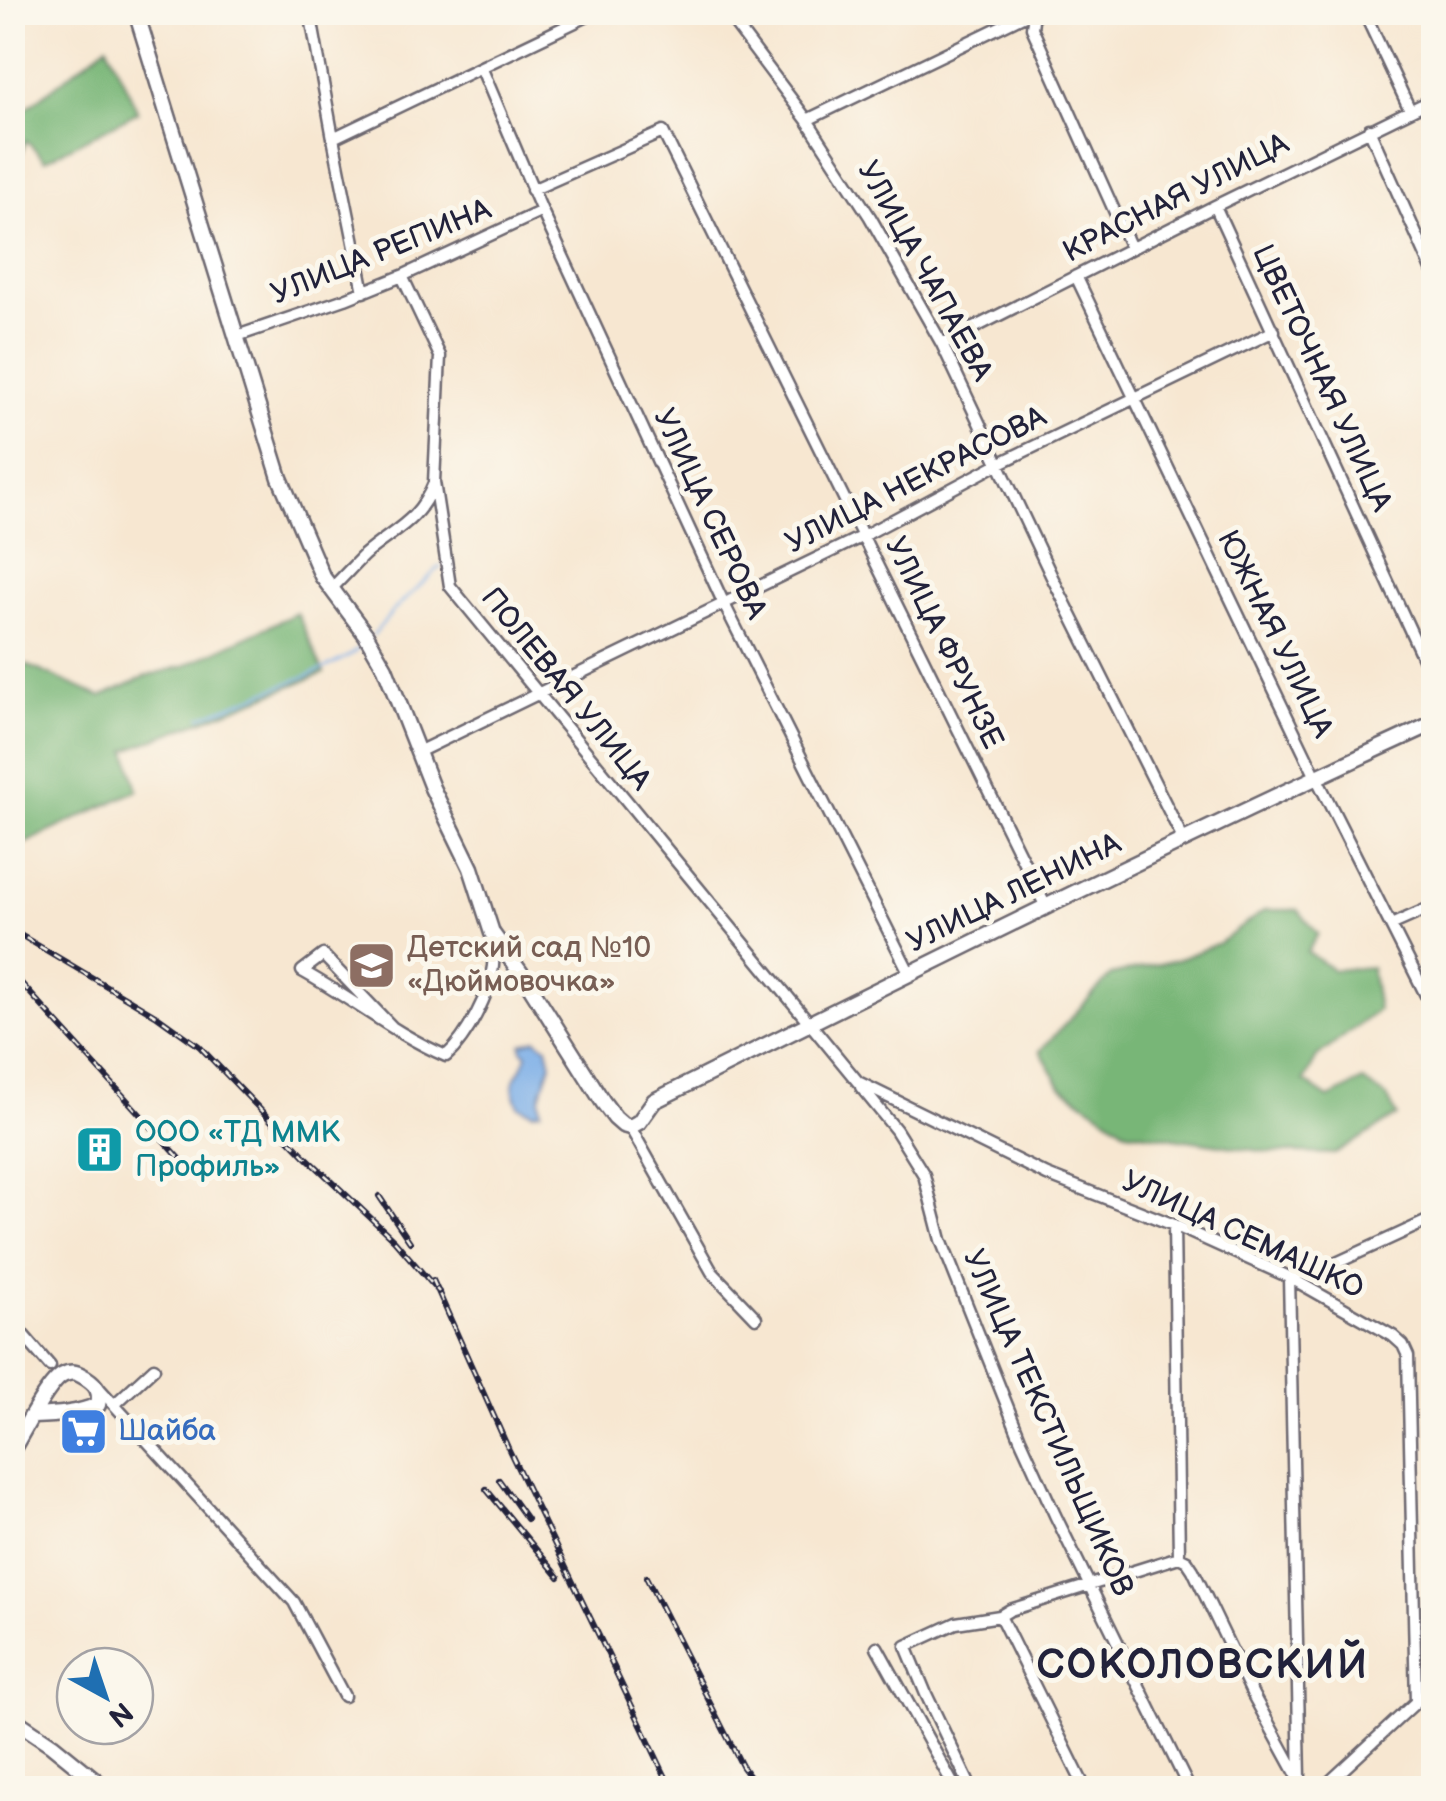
<svg xmlns="http://www.w3.org/2000/svg" width="1446" height="1801" viewBox="0 0 1446 1801" font-family="'Balsamiq Sans',sans-serif">
<rect width="100%" height="100%" fill="#fbf7ec"/>
<filter id="ink" filterUnits="userSpaceOnUse"><feTurbulence type="fractalNoise" baseFrequency=".01" numOctaves="2"/><feDisplacementMap in="SourceGraphic" scale="20" xChannelSelector="R" yChannelSelector="G"/><feConvolveMatrix kernelMatrix="1 2 1 2 8 2 1 2 1" color-interpolation-filters="sRGB"/></filter>
<filter id="wash" filterUnits="userSpaceOnUse"><feTurbulence type="fractalNoise" baseFrequency=".0048" numOctaves="4" result="noise"/><feDisplacementMap in="SourceGraphic" scale="40" xChannelSelector="R" yChannelSelector="G"/><feGaussianBlur stdDeviation="2.25" result="paint"/><feColorMatrix in="noise" values="0 0 0 0 0 0 0 0 0 0 0 0 0 0 0 0 0 1.4 0 .05"/><feComposite in="paint" operator="in"/></filter>
<g filter="url(#wash)">
<rect width="100%" height="100%" fill="#f7e7d1"/>
<path fill="#78b677" stroke="#4d6c59" stroke-width="2.5" d="M107 45 138 112 45 160 26 140 13 178V119Z
M297 613 324 673 127 750 138 790 13 849V659L101 697 146 676 184 666Z
M1265 910H1298L1318 934 1307 952 1333 970 1371 967 1378 1010 1317 1057 1304 1081 1329 1098 1363 1081 1387 1097 1397 1116 1335 1154 1267 1152 1127 1131 1061 1086 1040 1051 1111 975 1177 960 1219 943Z"/>
<path fill="#7aade7" stroke="#4e6891" stroke-width="2.5" d="M536 1039 547 1047 551 1064 540 1097 541 1111 533 1112 519 1106C505 1075 521 1080 527 1054L522 1050V1044Z"/>
<g fill="none" stroke-linecap="round" stroke-linejoin="round">
<path stroke="#7aade7" stroke-width="2.5" d="M373 635 394 610 441 566
M201 717 319 671 349 656 364 644"/>
</g>
</g>
<g filter="url(#ink)">
<g fill="none" stroke-linecap="round" stroke-linejoin="round">
<defs>
<path id="street" d="M310 12 333 138 364 292
M726 12 807 120 870 217 942 344 1052 577 1184 841
M1034 12 1032 28 1131 248
M1364 12 1410 110
M481 67 542 211 724 604 910 974
M807 120 1031 12
M1369 129 1434 274
M333 138 596 12
M532 190 663 132 1046 907
M1215 206 1434 682
M402 276 440 356 434 482 450 586 858 1082 1047 1175 1174 1225 1289 1277 1393 1336 1403 1345 1408 1356 1416 1702
M1076 276 1316 777 1434 1011
M237 336 345 299 402 276 542 211
M942 344 1215 206 1434 99
M331 589C342 578 353 566 364 555 394 529 418 523 434 483
M418 752 863 536 998 464 1274 331
M1391 925 1434 906
M392 1027 323 955 302 971C351 998 395 1034 446 1056 467 1038 490 993 493 966 494 955 493 944 493 934
M861 1087 896 1130 924 1175 941 1240 1020 1438 1055 1515 1189 1788
M630 1127 712 1272 756 1318
M1174 1225 1179 1557 1187 1561 1193 1570 1253 1695 1304 1788
M12 1322 50 1366
M97 1386 294 1602 344 1696
M115 1404 154 1368
M1000 1616 1085 1788
M877 1647 955 1788
M1300 1778 1289 1277 1332 1265 1434 1218
M971 1788 926 1694 906 1646 956 1623 1000 1616 1010 1610 1179 1557
M1323 1788 1416 1702 1434 1688"/>
<path id="secondary" d="M136 12 280 478 322 576 366 635 385 668 432 788 471 868 492 933 528 983 603 1102 615 1118 623 1125 630 1127 639 1122 654 1101C912 972 1171 843 1434 723
M12 1450C22 1434 48 1382 63 1375 72 1370 78 1373 86 1378 97 1385 101 1392 98 1405 77 1414 56 1415 33 1416
M12 1718 52 1745 105 1788"/>
</defs>
<use href="#street" stroke="#6d6770" stroke-width="15"/>
<use href="#secondary" stroke="#6d6770" stroke-width="19"/>
<use href="#street" stroke="#fff" stroke-width="10"/>
<use href="#secondary" stroke="#fff" stroke-width="14"/>
<defs>
<path id="rail" d="M12 930 157 1016 199 1046 304 1155 394 1240 439 1292
M12 973 195 1175
M379 1196 410 1242
M433 1280 509 1450 615 1669
M499 1480 527 1519
M486 1489 559 1577
M646 1577 742 1766 758 1788
M609 1658 671 1788"/>
</defs>
<use href="#rail" stroke="#22223b" stroke-width="6"/>
<use href="#rail" stroke="#fbf7ec" stroke-width="2.5" stroke-dasharray="8" stroke-linecap="butt"/>
</g>
</g>
<defs>
<symbol id="school-square" viewBox="-11 -11 22 22"><rect x="-9" y="-9" width="18" height="18" rx="4" fill="#8d6e63" stroke="#fbf7ec"/><path d="M0-5L7-2L0 1L-7-2ZM-4 1L0 2.5L4 1V4Q0 6-4 4Z" fill="#fff"/></symbol>
<symbol id="building-square" viewBox="-11 -11 22 22"><rect x="-9" y="-9" width="18" height="18" rx="4" fill="#0f9aa8" stroke="#fbf7ec"/><path d="M-4-6H4V6H1V3H-1V6H-4ZM-2.5-4.3h1.7v1.8h-1.7ZM.8-4.3h1.7v1.8H.8ZM-2.5-1h1.7V.8h-1.7ZM.8-1h1.7V.8H.8Z" fill="#fff"/></symbol>
<symbol id="supermarket-square" viewBox="-11 -11 22 22"><rect x="-9" y="-9" width="18" height="18" rx="4" fill="#3f7fe0" stroke="#fbf7ec"/><path d="M-6-5.5h2.5l.6 2H6L4.5 2H-2.5L-4.4-4H-6ZM-1.5 3.2a1.3 1.3 0 1 0 .1 0ZM3 3.2a1.3 1.3 0 1 0 .1 0Z" fill="#fff"/></symbol>
</defs>
<g fill-rule="evenodd">
<use href="#school-square" x="344" y="938" width="55" height="55"/>
<use href="#building-square" x="72" y="1122" width="55" height="55"/>
<use href="#supermarket-square" x="56" y="1404" width="55" height="55"/>
</g>
<g text-anchor="middle" dominant-baseline="central" stroke-width="10" stroke-linejoin="round" paint-order="stroke">
<g font-size="30" fill="#22223b" stroke="#fbf7ec">
<text transform="translate(1176 198) rotate(-27)">КРАСНАЯ УЛИЦА</text>
<text transform="translate(381 252) rotate(-22)">УЛИЦА РЕПИНА</text>
<text transform="translate(925 271) rotate(61)">УЛИЦА ЧАПАЕВА</text>
<text transform="translate(1322 378) rotate(65)">ЦВЕТОЧНАЯ УЛИЦА</text>
<text transform="translate(916 480) rotate(-27)">УЛИЦА НЕКРАСОВА</text>
<text transform="translate(710 514) rotate(65)">УЛИЦА СЕРОВА</text>
<text transform="translate(1275 634) rotate(64)">ЮЖНАЯ УЛИЦА</text>
<text transform="translate(944 643) rotate(64)">УЛИЦА ФРУНЗЕ</text>
<text transform="translate(566 689) rotate(51)">ПОЛЕВАЯ УЛИЦА</text>
<text transform="translate(1014 893) rotate(-26)">УЛИЦА ЛЕНИНА</text>
<text transform="translate(1243 1235) rotate(25)">УЛИЦА СЕМАШКО</text>
<text transform="translate(1048 1423) rotate(66)">УЛИЦА ТЕКСТИЛЬЩИКОВ</text>
</g>
<g font-size="30" fill="#785e54" stroke="#fbf7ec" text-anchor="start">
<text x="407" y="948">Детский сад №10<tspan x="407" dy="34">«Дюймовочка»</tspan></text>
</g>
<g font-size="30" fill="#0d838f" stroke="#fbf7ec" text-anchor="start">
<text x="135" y="1133">ООО «ТД ММК<tspan x="135" dy="34">Профиль»</tspan></text>
</g>
<g font-size="30" fill="#366cbe" stroke="#fbf7ec" text-anchor="start">
<text x="118" y="1431">Шайба</text>
</g>
<g font-size="40" font-weight="bold" letter-spacing="2.5" fill="#22223b" stroke="#fbf7ec">
<text x="1203" y="1666">СОКОЛОВСКИЙ</text>
</g>
</g>
<rect width="1446" height="1801" fill="none" stroke="#fbf7ec" stroke-width="50"/>
<g transform="translate(105 1696) rotate(140)"><circle r="48" fill="#fbf7ec" stroke="#a4a2a5" stroke-width="2.5"/>
<path d="M0-8L18 38L0 25L-18 38Z" fill="#1f6fb2"/>
<text y="-15" font-size="28" font-weight="bold" text-anchor="middle" fill="#22223b">N</text>
</g>
</svg>
